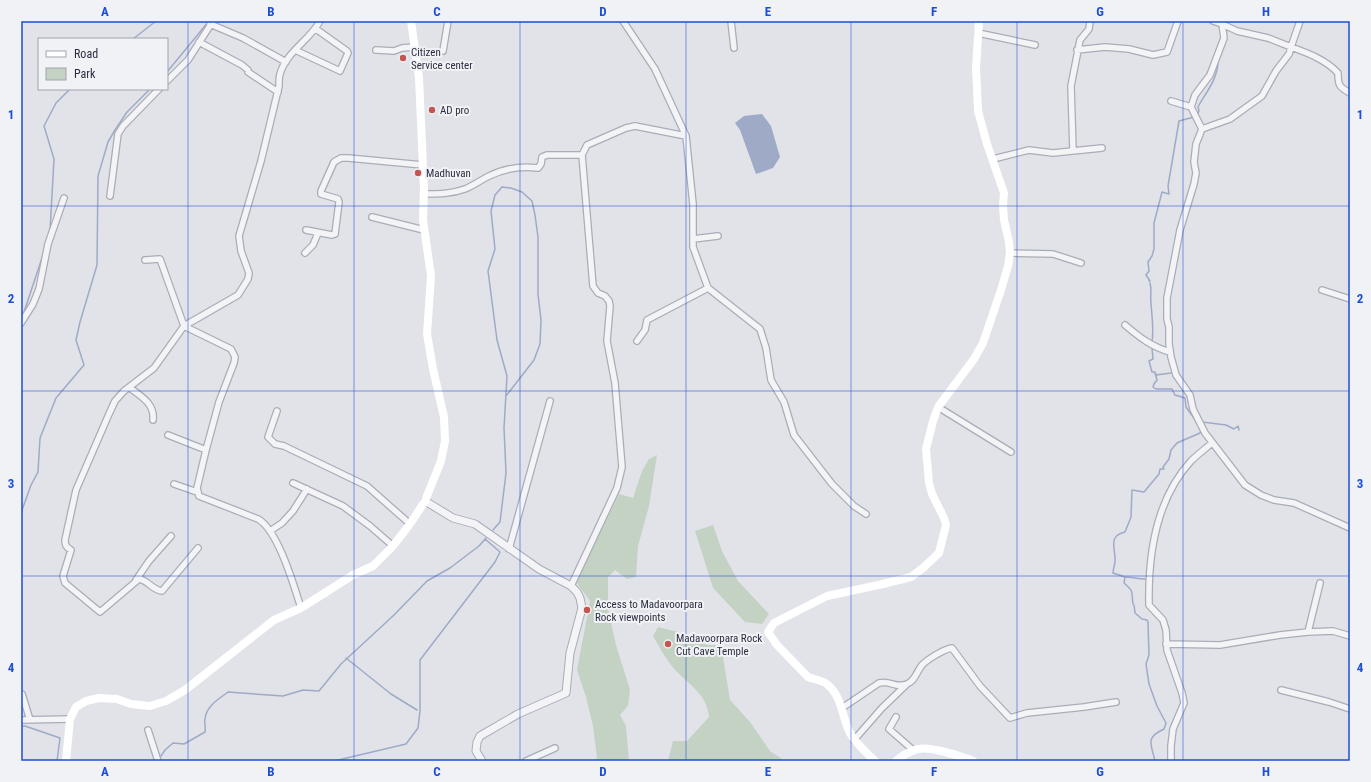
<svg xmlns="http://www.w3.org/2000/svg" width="1371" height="782" viewBox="0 0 1371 782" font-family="'Roboto Condensed',sans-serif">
<rect width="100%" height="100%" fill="#e1e3e9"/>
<path fill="#c4d2c3" d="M657 455 649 506 638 546 636 577 627 579 615 570 608 577V609L616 645 630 690 628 706 620 715 626 726 629 761H591L597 758 593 726 586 697 577 670 590 601 576 582 619 494 633 498 642 471 649 459Z
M713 525 722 551 738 581 769 614 762 624 745 622 713 588 695 531Z
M658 627 686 634 707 645H721L730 700 750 722 770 751 785 761H668L673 741H687L709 717C707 692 685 683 671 665 664 656 659 646 653 636Z"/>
<path fill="#9faac6" d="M762 114 771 126 780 157 773 168 756 174 740 130 735 123 744 116Z"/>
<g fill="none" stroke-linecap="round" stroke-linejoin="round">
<path stroke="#9faac6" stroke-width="1.5" d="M1226 36 1227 28
M133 39 156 21
M167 72 209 21
M1197 116 1199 111 1198 107C1206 92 1218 79 1218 61
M50 231 54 159 44 126 56 103 70 89
M1149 281H1150L1146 275 1149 271 1148 262 1152 256 1154 249V223L1162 192 1169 194 1168 186 1179 121 1194 117
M1150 283C1152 290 1150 296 1151 304 1152 317 1154 329 1152 342
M23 315 44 252
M1152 348 1153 359 1149 361 1152 372H1155L1156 375 1171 373
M1155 373 1157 380 1154 384 1153 387 1156 389H1172L1175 395 1185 398 1186 407 1196 421
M1202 422 1226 425 1234 429 1238 426 1239 430
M21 513 31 485 38 472 40 438 56 398 84 365 76 340 80 322 97 265 98 176 108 142 115 130 127 112 150 89
M493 530 500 522 506 473 504 428 507 376 497 340 488 271 495 249 491 211 495 195 502 187 511 188 522 192 532 201 535 215 538 237V294L541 320 540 344 534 360 506 396
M1125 577C1132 577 1138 579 1145 579
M1133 604C1131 591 1135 593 1124 583L1125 577 1113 573C1113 569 1115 565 1115 561 1116 549 1107 536 1125 532L1131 517 1132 490 1144 492 1159 474 1160 469H1164L1163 467 1169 459 1171 450 1177 443 1200 433 1201 431 1199 426
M1134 605 1135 613 1142 619 1147 620 1148 622 1149 655 1146 664 1149 684 1157 706 1166 723 1164 729C1145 738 1151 743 1155 761
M346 658 391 694 417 710
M21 726H25L60 738 57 761
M161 756 165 750 173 743 184 744 205 732C206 727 204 723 205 719 206 706 219 699 228 692L283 696 303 690 319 691 341 664 394 615 427 581 450 568 479 546 486 538
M334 761 406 744 418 728 420 711V660L495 562 500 552 485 539"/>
<defs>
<path id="minor" d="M623 21 655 69 686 136 693 204V247L708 288 760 329 766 348 771 380 784 402 794 435 832 484 854 506 866 514
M731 21 734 48
M1213 21 1222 24V21
M1300 21 1291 47 1268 38 1237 31 1222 24 1224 38 1210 75 1195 95 1191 107 1202 129 1196 144 1194 162 1196 173 1194 184 1180 230 1167 298V319L1169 327V344L1171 357 1176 375 1190 395 1193 409 1205 433 1245 485 1261 495 1274 500 1294 503 1350 528
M210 24 243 38 286 62
M978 33 1035 45
M199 42 242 65 248 70V72L278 92
M295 50 340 71 348 53 347 51 316 29
M376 50 394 51 402 48 414 47
M1077 50 1105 47 1129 49 1153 55 1167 52 1178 21
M443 51 448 21
M167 81 188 60 213 21
M1171 101 1191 107
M1202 129 1230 119 1262 96 1276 71 1289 54 1291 47C1308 53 1326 60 1338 73 1338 85 1339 87 1350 93
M1073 151 1071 86 1080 40 1089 29 1090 21
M993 159 1029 150 1053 153 1102 148
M424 194C438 194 451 194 465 189 473 186 481 180 489 176 505 168 521 166 538 168L541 164 542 157 547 155H582L587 145 626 128 635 126 686 136
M110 196 118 134 123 126 159 89
M372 217 424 230
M306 230 332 235 335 234 339 202 338 199 321 194V191L334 162 341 158H348L423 165
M693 239 718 236
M305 253 313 245 318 233
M1010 253 1053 254 1081 263
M145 260 160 259 184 326 231 349 235 357 234 363 219 402 206 450 197 488 199 496 258 519C278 530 294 586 301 608
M1322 290 1350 299
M21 323 33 304 39 289 48 244 64 198
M1125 325C1139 337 1152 347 1170 352
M637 341 645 330 647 320 708 288
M130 388C141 396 155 404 153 420
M938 407 1011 452
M277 411 268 437 275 444 284 446 367 486 410 524
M168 435 206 450
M293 483 343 506 370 526 393 546
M174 484 197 492
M270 531 282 523 293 511 307 489
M198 548 162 591C152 590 148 580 139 579L100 612 65 583 63 576 71 550C66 547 65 545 65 540L76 490 109 414 115 401 124 391 154 368 184 326 238 295 248 279 249 273 241 251 239 236 261 161 279 86C279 82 279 77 280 74 286 52 310 40 320 21
M509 549 550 401
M136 580 149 561 171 536
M571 586 617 488 622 467 615 383 607 341 610 306 609 301 605 296 598 293 593 286 582 155
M1308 632 1320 583
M1166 644 1220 645 1280 635 1308 632 1333 631 1350 636
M1281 690 1329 702 1350 709
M22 694 30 720
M842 708 879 683C891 680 896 689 907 684 915 681 917 671 922 665 928 659 944 649 952 648L980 686 1010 718 1027 713 1084 707 1116 702
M896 717 889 729 913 750
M21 720 70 719
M148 730 158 761
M854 740 882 708 906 685
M526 761 555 748
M1171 761V746L1173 729 1184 703 1182 693 1167 650 1166 630 1163 620 1149 605C1148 556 1156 499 1191 461 1197 455 1205 449 1212 443"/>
<path id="tertiary" d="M425 501 453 518 475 524 539 569 571 586 577 592 580 598 582 608 570 653 566 693 518 714 480 736 477 742 476 751 482 761"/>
</defs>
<use href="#minor" stroke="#aaadb6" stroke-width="8"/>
<use href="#tertiary" stroke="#aaadb6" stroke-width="9"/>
<use href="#minor" stroke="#f4f4f7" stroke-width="5.5"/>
<use href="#tertiary" stroke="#f4f4f7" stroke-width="7"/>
<path stroke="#fff" stroke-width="8" d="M66 761 70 719 76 707 86 701 99 698 117 699 131 704 150 706 166 701 185 690 274 620 301 608 353 575 373 566 393 546 410 524 425 501 441 461 445 441 444 417 433 369 427 334 431 276 423 220 424 189 419 78 411 21
M875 761C866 752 856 744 850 733 842 717 842 697 828 685 823 680 815 680 808 677L777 645 768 632 774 623 827 596 883 584 911 577 923 568 939 553 946 525 944 518 932 494 929 483 926 449 933 421 938 407 974 359 983 343 1001 290 1008 266 1010 253 1009 242 1004 220 1003 206 1004 193 987 144 978 111 976 68 979 21
M896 761C902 756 910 751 918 749 929 746 961 756 973 761"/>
</g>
<path fill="none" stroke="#1d4ed8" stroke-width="1" stroke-opacity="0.55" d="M188 21V761M354 21V761M520 21V761M686 21V761M851 21V761M1017 21V761M1183 21V761M21 206H1350M21 391H1350M21 576H1350"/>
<g fill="#c55550" stroke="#f1f2f6" stroke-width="1.5">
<circle cx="403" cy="58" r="4"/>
<circle cx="432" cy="110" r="4"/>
<circle cx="418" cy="173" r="4"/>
<circle cx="587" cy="610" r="4"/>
<circle cx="668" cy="644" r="4"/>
</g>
<g text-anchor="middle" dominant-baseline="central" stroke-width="4" stroke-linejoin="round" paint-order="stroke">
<g font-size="11" fill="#2b2e40" stroke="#f1f2f6" text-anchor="start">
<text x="411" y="52">Citizen<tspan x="411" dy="13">Service center</tspan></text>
<text x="440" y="110">AD pro</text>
<text x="426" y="173">Madhuvan</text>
<text x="595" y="604">Access to Madavoorpara<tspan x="595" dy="13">Rock viewpoints</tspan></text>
<text x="676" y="638">Madavoorpara Rock<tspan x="676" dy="13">Cut Cave Temple</tspan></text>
</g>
</g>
<rect width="1371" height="782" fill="none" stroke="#f1f2f6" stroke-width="44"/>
<rect x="38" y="38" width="130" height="52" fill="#f1f2f6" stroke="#a2a4ad"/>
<rect x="46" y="51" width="20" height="6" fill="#ffffff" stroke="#a2a4ad"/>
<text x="74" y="58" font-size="12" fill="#2b2e40">Road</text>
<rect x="46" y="68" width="20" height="12" fill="#c4d2c3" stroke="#a2a4ad"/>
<text x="74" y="78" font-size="12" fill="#2b2e40">Park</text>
<rect x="22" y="22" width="1327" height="738" fill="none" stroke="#1d4ed8" stroke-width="1.5"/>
<g font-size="13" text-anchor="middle" font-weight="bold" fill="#1d4ed8">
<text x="105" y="16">A</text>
<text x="271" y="16">B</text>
<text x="437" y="16">C</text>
<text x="603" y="16">D</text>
<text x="768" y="16">E</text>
<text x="934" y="16">F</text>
<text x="1100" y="16">G</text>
<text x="1266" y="16">H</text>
<text x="11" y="119">1</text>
<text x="1360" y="119">1</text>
<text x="11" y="303">2</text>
<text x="1360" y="303">2</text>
<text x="11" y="488">3</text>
<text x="1360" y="488">3</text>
<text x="11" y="672">4</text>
<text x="1360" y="672">4</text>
<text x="105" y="776">A</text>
<text x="271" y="776">B</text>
<text x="437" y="776">C</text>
<text x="603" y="776">D</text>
<text x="768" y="776">E</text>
<text x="934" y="776">F</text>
<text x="1100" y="776">G</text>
<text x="1266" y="776">H</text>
</g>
</svg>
